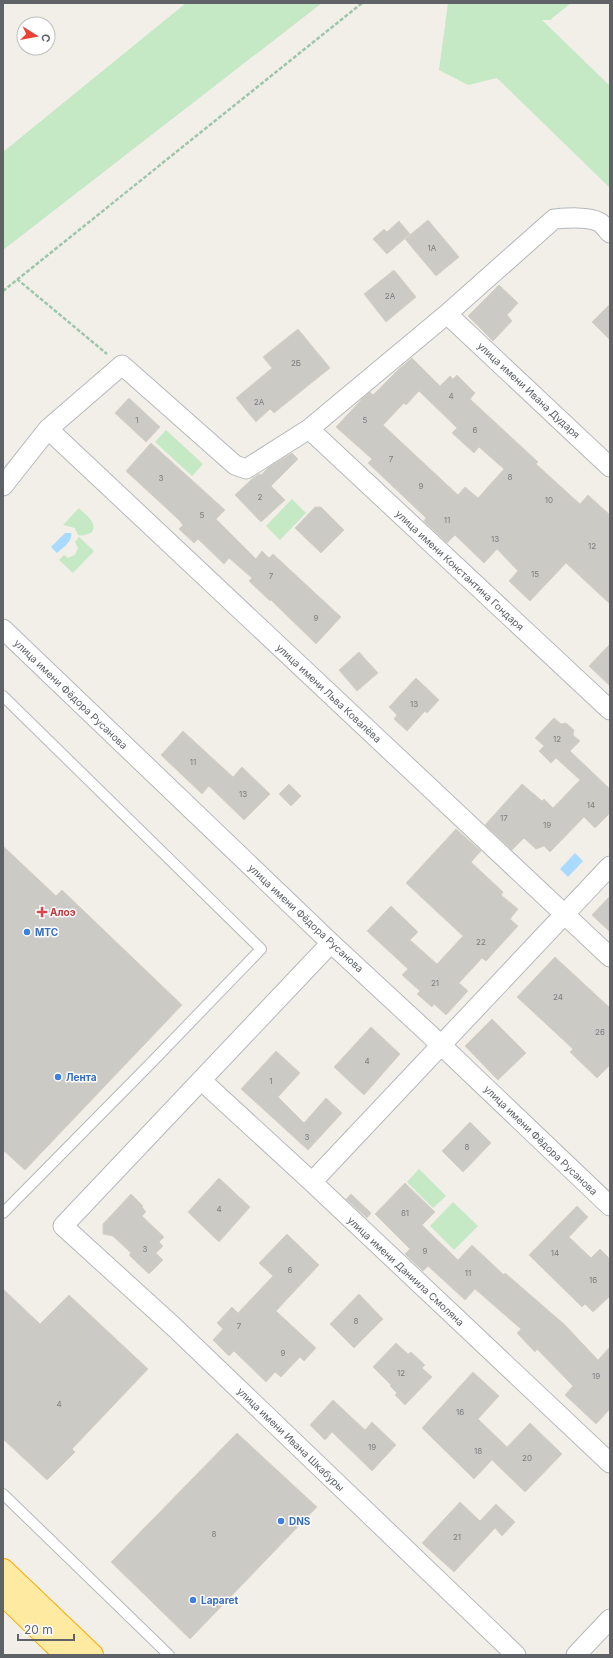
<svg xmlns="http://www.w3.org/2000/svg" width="613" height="1658" viewBox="0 0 613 1658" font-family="Inter,sans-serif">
<rect width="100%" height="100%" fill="#f1efe8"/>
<path fill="#c5e8c5" d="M186 3H322L3 250V152Z
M448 3H571L550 20H542L610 86V188L497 78 468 85 439 70Z
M166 430 203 464 192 476 155 442Z
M292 499 306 513 280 540 266 526Z
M79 508C83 513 90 517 92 522 98 533 86 536 78 535L75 528 63 525Z
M79 537 94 551 73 573 59 560 64 555 68 558 75 555 78 548 75 542Z
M419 1169 446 1196 433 1208 407 1182Z
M453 1202 478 1226 454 1250 430 1226Z"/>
<path fill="#aadaff" d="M65 533H71C73 541 63 548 57 553L51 547Z
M575 853 583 861 568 877 560 869Z"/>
<path fill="#cccac5" stroke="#d6d1c6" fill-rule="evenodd" d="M428 220 459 257 436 276 405 239Z
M399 221 410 234 387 254 373 239 384 229 387 232Z
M394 270 416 297 386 322 364 294Z
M499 285 518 303 507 315 512 321 493 341 468 316Z
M610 304V340L592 322Z
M298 329 330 368 274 413 270 409 256 422 236 398 272 368 263 357Z
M412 358 440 386 450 376 453 379 457 375 475 393 470 399 538 462 536 464 580 504 588 495 610 515V604L566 563 530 601 509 581 518 571 497 549 484 563 455 535 447 543 424 521 426 518 368 463 372 459 336 427 363 398 370 392 373 395 399 369ZM419 391 457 428 452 433 474 453 479 447 504 469 478 498 465 487 458 495 383 425 404 403 406 405Z
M129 398 160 427 146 442 115 413Z
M151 443 225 510 216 519 256 559 262 551 269 558 273 554 341 617 316 644 271 600 270 601 249 581 252 578 229 558 224 564 198 539 194 543 179 529 183 525 179 520 126 471Z
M292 453 298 459 271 486 285 500 261 522 235 495 253 478 259 474 261 475 269 467Z
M315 507H321L344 530 321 553 295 528Z
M610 644V686L589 666Z
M359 652 378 673 357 691 339 670Z
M416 678 439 700 427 713 425 711 407 731 394 719 397 715 389 707Z
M554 718 561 724 566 723 574 730 573 735 580 741 570 751 610 789V813L595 828 584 817 550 852 544 846 536 849 524 838 512 850 485 825 522 784 542 801 544 799 553 808 580 780 556 758 551 763 539 751 544 746 535 738Z
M183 731 233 777 242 767 270 794 244 820 209 786 202 794 161 755Z
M289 784 301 796 291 806 279 794Z
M456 829 481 851 471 862 503 892 501 895 518 909 510 919 518 926 486 961 482 958 459 983 468 991 446 1015 434 1004 432 1007 417 994 420 991 402 975 408 969 367 931 391 906 418 932 410 940 437 964 463 936 406 883Z
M3 846 56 896 62 890 182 1005 25 1170 3 1150Z
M610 896V932L592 915Z
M555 957 610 1008V1065L597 1078 570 1052 573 1049 517 997Z
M492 1019 526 1053 498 1080 465 1046Z
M371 1027 400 1054 364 1095 334 1067Z
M276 1051 300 1073 278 1097 304 1123 326 1098 342 1113 308 1150 241 1089Z
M470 1122 491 1143 463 1172 442 1151Z
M219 1178 250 1207 219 1242 188 1212Z
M405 1183 435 1212 422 1225 458 1260 472 1245 504 1275 505 1273 564 1324 598 1360 610 1347V1409L596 1424 565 1395 573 1386 537 1349 535 1352 517 1333 521 1329 475 1289 465 1300 428 1266 423 1271 405 1254 410 1249 375 1214Z
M131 1194 143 1206 142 1207 146 1212 142 1216 164 1237 159 1242 163 1246 156 1253 163 1260 149 1274 129 1255 131 1253 113 1236 103 1234V1224Z
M351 1194 371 1213 367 1218 346 1199Z
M577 1206 588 1217 569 1237 591 1258 600 1249 610 1259V1296L593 1312 585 1304 582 1307 529 1255Z
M287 1234 319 1265 276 1311 316 1348 304 1361 300 1357 281 1377 275 1372 266 1382 234 1351 229 1356 213 1340 223 1329 217 1323 232 1307 238 1313 273 1276 259 1263Z
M3 1289 40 1324 69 1295 148 1369 72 1449 75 1452 47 1480 3 1439Z
M359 1294 383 1319 354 1348 330 1324Z
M396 1343 408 1354 411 1352 425 1365 422 1368 432 1377 405 1405 395 1395 397 1393 390 1386 391 1385 373 1367Z
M473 1372 499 1396 478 1419 507 1447 530 1423 562 1454 525 1492 492 1460 474 1479 422 1428Z
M333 1400 365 1430 372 1422 396 1445 372 1471 332 1432 325 1440 310 1425Z
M237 1433 317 1507 190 1639 111 1562Z
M460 1502 480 1521 496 1504 515 1522 502 1536 495 1528 454 1572 422 1543Z"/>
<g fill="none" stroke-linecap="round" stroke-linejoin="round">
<defs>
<path id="service" d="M3 696 261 949 153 1061 3 1213
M3 1494 169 1655"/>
<path id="minor" d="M447 314 610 467
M48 429 610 957
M309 429 610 710
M3 486 48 429 122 365 235 465 246 469 309 429 447 314 554 219C566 218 588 216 599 222 603 224 607 230 610 233
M3 629 331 943 440 1044 610 1206
M331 943 63 1226 174 1327 516 1655
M201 1080 312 1182 610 1463
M312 1182 610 866
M576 1655 610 1619"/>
<path id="trunk" d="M3 1570 92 1655
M3 1594 66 1655"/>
</defs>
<use href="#service" stroke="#b5b8bc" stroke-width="12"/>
<use href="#minor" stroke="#b5b8bc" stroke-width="21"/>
<use href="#trunk" stroke="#f9ab00" stroke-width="24"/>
<path stroke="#9cc7a9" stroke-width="2.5" stroke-dasharray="4 2" stroke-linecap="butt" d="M17 279 107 354
M3 291 362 3"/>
<use href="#service" stroke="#fff" stroke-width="10"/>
<use href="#minor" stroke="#fff" stroke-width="19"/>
<use href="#trunk" stroke="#feeaa1" stroke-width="22"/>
</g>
<path fill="#e0444e" stroke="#fff" stroke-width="1.5" d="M40 906h4v4h4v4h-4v4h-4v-4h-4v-4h4z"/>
<g fill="#3f7fe0" stroke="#fff" stroke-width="1.5">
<circle cx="27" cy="932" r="4"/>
<circle cx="58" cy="1077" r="4"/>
<circle cx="281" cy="1521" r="4"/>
<circle cx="193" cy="1600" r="4"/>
</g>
<g text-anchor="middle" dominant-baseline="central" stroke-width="3" stroke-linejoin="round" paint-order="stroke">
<g font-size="8" fill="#7a7d7f">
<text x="432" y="248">1А</text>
<text x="390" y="296">2А</text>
<text x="296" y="363">2Б</text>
<text x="451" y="396">4</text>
<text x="259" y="402">2А</text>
<text x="137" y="420">1</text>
<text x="365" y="420">5</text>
<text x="475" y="430">6</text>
<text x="391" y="459">7</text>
<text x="510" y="477">8</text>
<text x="161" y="478">3</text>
<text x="421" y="486">9</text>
<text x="260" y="497">2</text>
<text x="549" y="500">10</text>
<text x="202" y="515">5</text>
<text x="447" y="520">11</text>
<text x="495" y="539">13</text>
<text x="592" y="546">12</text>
<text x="535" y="574">15</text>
<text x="271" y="576">7</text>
<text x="316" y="618">9</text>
<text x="414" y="704">13</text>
<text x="557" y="739">12</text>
<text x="193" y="762">11</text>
<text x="243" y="794">13</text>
<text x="591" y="805">14</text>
<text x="504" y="818">17</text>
<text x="547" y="825">19</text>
<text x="481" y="942">22</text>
<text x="435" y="983">21</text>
<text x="558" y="997">24</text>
<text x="600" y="1032">26</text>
<text x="367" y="1061">4</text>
<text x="271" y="1081">1</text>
<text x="307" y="1137">3</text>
<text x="467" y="1147">8</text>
<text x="219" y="1209">4</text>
<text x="405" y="1213">81</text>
<text x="145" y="1249">3</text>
<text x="425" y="1251">9</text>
<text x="555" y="1253">14</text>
<text x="290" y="1270">6</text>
<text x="468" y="1273">11</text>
<text x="593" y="1280">16</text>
<text x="356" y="1321">8</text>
<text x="239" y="1326">7</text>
<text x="283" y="1353">9</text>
<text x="401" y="1373">12</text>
<text x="596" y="1376">19</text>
<text x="59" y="1404">4</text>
<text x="460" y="1412">16</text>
<text x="372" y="1447">19</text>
<text x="478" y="1451">18</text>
<text x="527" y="1458">20</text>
<text x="214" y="1534">8</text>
<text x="457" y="1537">21</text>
</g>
<g font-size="10" fill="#5f6368" stroke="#fff">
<text transform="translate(529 390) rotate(43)">улица имени Ивана Дударя</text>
<text transform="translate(460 570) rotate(43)">улица имени Константина Гондаря</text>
<text transform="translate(329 693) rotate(43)">улица имени Льва Ковалёва</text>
<text transform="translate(71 694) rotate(44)">улица имени Фёдора Русанова</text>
<text transform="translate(306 918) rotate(43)">улица имени Фёдора Русанова</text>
<text transform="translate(541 1140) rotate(44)">улица имени Фёдора Русанова</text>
<text transform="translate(406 1271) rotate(43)">улица имени Даниила Смоляна</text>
<text transform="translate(291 1439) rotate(44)">улица имени Ивана Шкабуры</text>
</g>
<g font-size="10" font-weight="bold" fill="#be3a42" stroke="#fff" text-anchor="start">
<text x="50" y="912">Алоэ</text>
</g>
<g font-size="10" font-weight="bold" fill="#366cbe" stroke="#fff" text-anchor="start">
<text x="35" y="932">МТС</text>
<text x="66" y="1077">Лента</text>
<text x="289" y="1521">DNS</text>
<text x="201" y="1600">Laparet</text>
</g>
</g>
<rect width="613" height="1658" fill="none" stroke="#5f6368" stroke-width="8"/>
<g transform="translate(36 36) rotate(101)"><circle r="19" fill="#ffffff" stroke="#bfc1c3"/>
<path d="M0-3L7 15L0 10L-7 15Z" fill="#ea4335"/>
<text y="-6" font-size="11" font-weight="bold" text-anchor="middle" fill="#5f6368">С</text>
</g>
<path d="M18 1634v6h56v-6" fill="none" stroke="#5f6368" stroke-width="2"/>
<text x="24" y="1634" font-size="12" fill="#5f6368" stroke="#ffffff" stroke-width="3" paint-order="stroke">20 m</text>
</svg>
